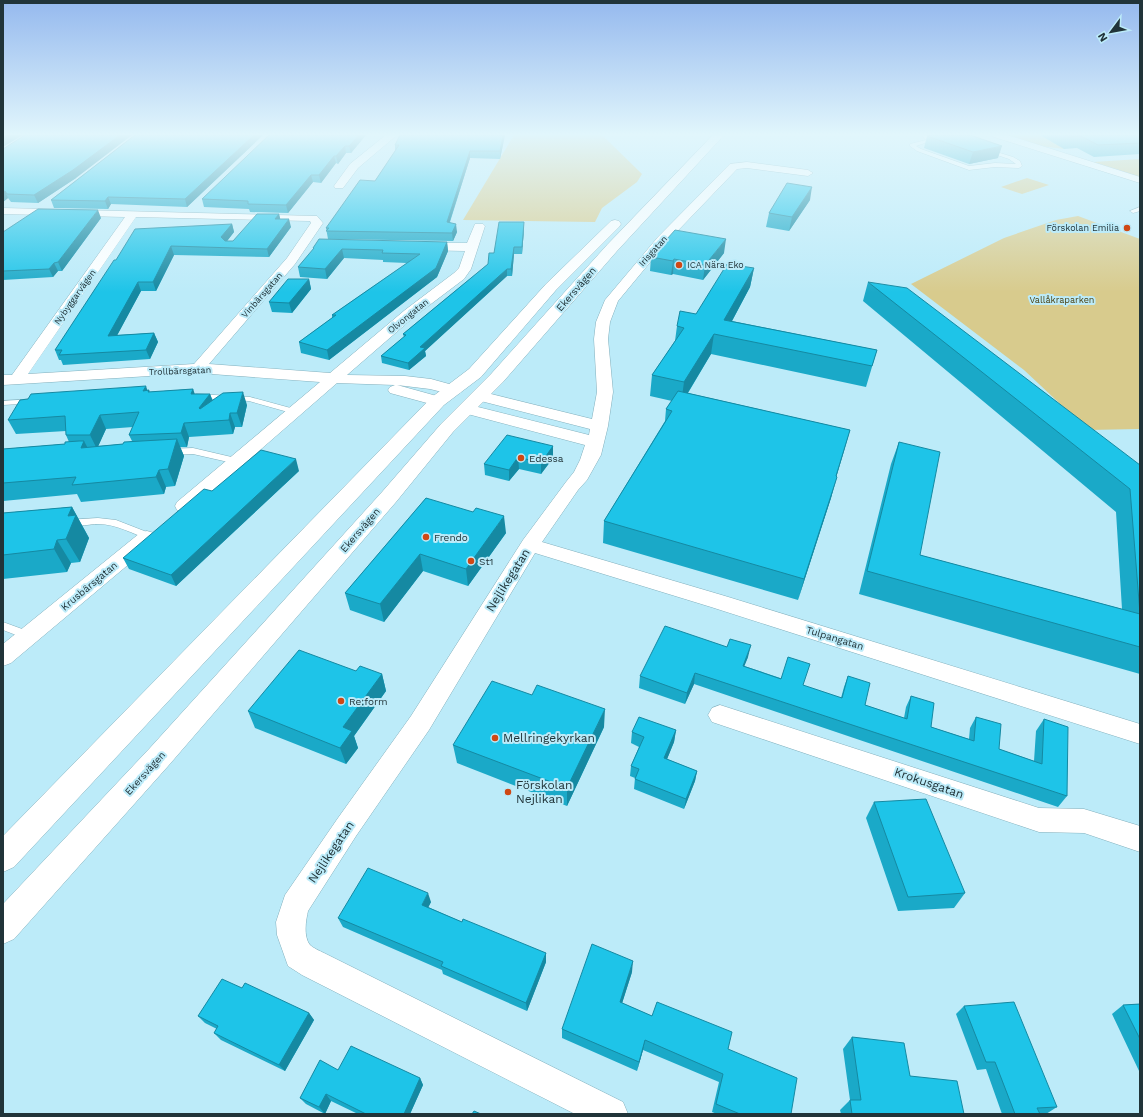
<svg xmlns="http://www.w3.org/2000/svg" width="1143" height="1117" viewBox="0 0 1143 1117" font-family="'Work Sans',sans-serif">
<rect width="100%" height="100%" fill="#bcebf9"/>
<path fill="#d8cb8d" d="M514 135H602L642 174 637 182 602 208 595 222 463 220Z
M1006 135H1040L1065 149 1040 146Z
M1140 159V177L1093 162Z
M1027 178 1049 185 1022 194 1001 187Z
M1078 216 1140 239V429L1088 430 1024 370 911 284 1004 238 1056 220Z"/>
<g fill="none" stroke-linecap="round" stroke-linejoin="round">
<defs>
<path id="lane" d="M921 135H926L931 141 916 146 921 149 969 166 995 163 1016 164 1009 159 985 151 987 149 1013 157 1020 161 1022 166 1019 168 995 167 969 170 917 151 910 146V144L926 140Z
M1140 207V211L1133 213 1130 211Z
M196 394 250 397 298 410 299 412 295 414 249 401 199 398 195 396Z
M33 399H36V403L3 405V401Z
M193 448 240 459 241 461 237 464 193 454 170 455 166 452 170 449Z
M98 518 116 520 152 534 154 536 149 539C132 534 117 524 98 524 90 524 67 529 62 523L67 520Z
M3 622 33 633 34 636 33 639 29 640 3 630Z"/>
<path id="street" d="M386 135H397L358 168 343 188H335L334 186 350 164Z
M992 135H1007L1140 177V183L994 137Z
M747 162 808 170 813 173 808 176 747 168 737 169 666 243 618 301 610 322 608 339 613 392 608 426 601 455 587 480 578 490 542 542 725 596 1140 724V744L711 607 535 553 429 730 356 836 308 911C306 920 303 936 310 945 313 948 320 951 324 953L623 1102 628 1114H575L302 975 288 966 277 935 276 922 285 895 338 818 411 716 523 540 566 482 574 472 580 460 585 445 460 412 458 409 460 406 466 404 589 435 590 429 473 399 471 396 473 393 479 391 592 419 597 392 594 339 596 322 605 300 658 237 730 164Z
M3 208 317 216 323 223 295 264 209 364 330 373 405 310 454 273 459 268 465 251 421 250 417 249 415 246 417 243H467L475 224H483L485 226 471 269 464 279 415 316 347 375 405 376 431 379 460 387 462 390 460 393 454 395 430 389 397 385 444 398 446 401 444 404 438 406 390 393 388 390 390 387 395 385 337 383 191 510 184 512 177 510 175 506 177 502 320 382 198 373 3 385V375H12L125 217 3 214ZM136 217 310 221 311 223 287 258 194 364 28 374Z
M147 531 154 533 157 538 154 543 11 663 3 666V644L140 533Z
M720 705 1039 808 1084 809 1140 826V852L1084 833 1039 832 712 722 708 715 712 708Z"/>
<path id="secondary" d="M713 135H724L617 251 503 382 453 432 396 502 169 765 14 939 3 944V904L149 749 382 492 441 424 491 374 607 245Z
M615 220 619 221 621 224 619 227 556 290 481 377 444 405 14 867 3 872V836L432 397 469 369 546 284 611 221Z"/>
</defs>
<use href="#lane" stroke="#83b0bd" stroke-width="1"/>
<use href="#street" stroke="#83b0bd" stroke-width="1"/>
<use href="#secondary" stroke="#83b0bd" stroke-width="1"/>
<use href="#lane" fill="#fff" fill-rule="evenodd"/>
<use href="#street" fill="#fff" fill-rule="evenodd"/>
<use href="#secondary" fill="#fff" fill-rule="evenodd"/>
</g>
<path fill="#1aa9c8" fill-rule="evenodd" d="M135 135H263L187 207 111 204 108 209 54 208 51 200Z
M366 135 351 153H346L338 164 336 163 321 183 313 182 288 213 250 212 249 209 204 207 202 199Z
M400 135H505L500 159 470 158 450 222 457 232 453 241 328 239 326 228 375 181 395 151V145Z
M1040 135H1140V154L1094 157 1077 148 1064 149Z
M927 136 998 158 969 164 924 148Z
M3 149 76 178 38 203 11 202 8 198 3 202Z
M810 200 789 231 766 227 769 213Z
M279 214 280 219 291 227 269 257 174 255 156 291H141L117 335 154 333 158 342 150 359 63 365 61 360H59L55 350 116 260 232 224 234 232 227 241H233Z
M101 218 62 271H58L53 277 3 280V232Z
M524 229 522 254H514L512 276H507L425 351 426 356 409 370 382 363 381 356 404 337 403 334 488 264 494 253Z
M447 242 448 251 437 277 329 360 301 353 299 342 332 318V315L407 263 383 262V260L344 258 327 279 300 277 298 267 313 250V248Z
M724 253 703 280 673 274 671 275 650 271 651 257Z
M754 268 750 287 732 321 877 350 866 387 711 354 688 393 850 430 836 477 831 498 798 600 603 543 604 521 665 421 666 409 672 401 650 396 652 375 675 341 677 326 696 314Z
M309 279 311 289 292 313 272 312 269 302Z
M868 282 1140 465V674L859 594 891 464 899 442 920 555 1122 609 1116 512 863 301Z
M193 389 194 394H210L213 401 247 405 242 427H235L233 434 189 437 187 447H180L184 456 175 486 166 487 164 494 81 502 77 494 3 501V449L65 444 69 442 66 435V431L16 434 8 420 148 390H149V392ZM133 427 129 435 132 441 123 444 98 446 106 429Z
M553 446V458L541 474 519 469 509 481 485 475 484 464Z
M299 471 176 586 129 569 123 558 212 491Z
M426 498 506 533 468 586 423 571 384 622 350 610 345 593Z
M72 507 89 538 80 562 71 563 67 572 3 579V513Z
M748 657 744 666 841 698 844 687 848 676 865 705 904 718 906 707 911 696 931 727 969 739 970 728 976 717 999 749 1034 761 1036 731 1044 719 1067 796 1058 807 694 684 685 704 639 688 640 676Z
M356 671 382 674 386 691 354 736 358 748 346 764 255 728 248 711Z
M604 727 567 806 457 763 453 745Z
M676 730 674 742 667 759 697 771 695 781 684 809 634 789 635 778 630 776 631 766 639 747 631 743 632 732Z
M874 802 965 893 954 908 898 911 866 818Z
M431 902 428 907 462 922 546 953V962L527 1011 443 974 442 970 343 927 338 918Z
M632 972 622 1003 728 1049 791 1114H717L712 1112 719 1082 643 1050 637 1071 562 1038V1029Z
M242 988 309 1013 314 1020 285 1071 221 1040 214 1033 217 1029 205 1023 198 1016Z
M1140 1004V1073L1112 1014 1123 1005Z
M964 1006 1057 1107 1046 1114H1002L986 1069 977 1070 956 1014Z
M852 1037 910 1076 964 1114H841L840 1110 850 1100 843 1049Z
M338 1070 420 1078 423 1085 410 1114H358L331 1101 325 1114 306 1104 300 1098Z"/>
<path fill="#1589a2" d="M8 135H23L3 147V138Z
M120 135H132L76 178 38 203 34 195Z
M254 135H263L187 207 185 199Z
M359 135H366L351 153 349 146Z
M503 135H505L500 159V151Z
M345 146 346 153 338 164 336 156Z
M1002 146 998 158 969 164 973 152Z
M470 151V158L447 230V222Z
M334 156 336 163 321 183 319 175Z
M311 175 313 182 288 213 286 205Z
M812 187 810 200 789 231 792 217Z
M5 191 8 198 3 202V192Z
M108 197 111 204 108 209 105 201Z
M98 210 101 218 62 271 58 262Z
M279 214 281 222 275 219Z
M289 219 291 227 269 257 267 249Z
M524 222V229L522 254V247Z
M232 224 234 232 224 245 221 237Z
M456 224 457 232 453 241 452 233Z
M726 239 724 253 703 280 705 265Z
M447 242 448 251 437 277 329 360 327 350Z
M171 246 174 255 156 291 153 282Z
M514 247V254L512 276 511 269Z
M342 249 344 258 327 279 325 269Z
M674 259 673 274 671 275 673 261Z
M54 263 58 271 53 277 49 269Z
M754 268 750 287 724 336V320Z
M507 269V276L425 351 426 356 409 370 408 363 420 347Z
M309 279 311 289 292 313 289 303Z
M138 282 141 291 112 345 108 336Z
M154 333 158 342 150 359 146 350Z
M714 334 711 354 681 404 684 382Z
M146 386 148 392 149 390 154 404 143 391Z
M193 389 198 403 191 394Z
M243 392 247 405 242 427 237 413Z
M210 394 215 408 204 422 199 408Z
M230 413 235 427 233 434 229 420Z
M100 415 106 429 97 449 90 435Z
M184 423 189 437 187 447 181 433Z
M850 430 844 451 830 498 836 476Z
M177 439 184 456 175 486 168 469Z
M84 441 93 458 81 448Z
M553 446V458L541 474V463Z
M518 457 519 469 509 481V470Z
M296 459 299 471 176 586 171 575Z
M159 470 166 487 164 494 156 477Z
M837 477 831 498 798 600 804 579Z
M72 507 89 538 80 562 66 539 68 516Z
M504 516 506 533 468 586 466 569Z
M57 540 71 563 67 572 54 549Z
M420 554 423 571 384 622 380 604Z
M751 645 748 657 740 677 743 666Z
M695 673 694 684 685 704 687 693Z
M382 674 386 691 354 736 358 748 346 764 340 748 343 727Z
M605 709 604 727 567 806V788Z
M676 730 674 742 663 769 664 758Z
M697 771 695 781 684 809 686 799Z
M428 893 431 902 425 914 422 905Z
M546 953V962L527 1011 526 1003Z
M633 961 632 972 619 1013 620 1002Z
M309 1013 314 1020 285 1071 279 1065Z
M645 1040 643 1050 637 1071 639 1062Z
M420 1078 423 1085 410 1114H404Z
M326 1094 331 1101 325 1114 319 1107Z"/>
<path fill="#1ec4e8" stroke="#1589a2" d="M3 135H8L3 138Z
M25 135H120L73 170 34 195 7 194 5 191 3 192V149Z
M135 135H254L185 199 108 197 105 201 51 200Z
M269 135H359L349 146H345L336 156H334L319 175H311L286 205 248 204V201L202 199Z
M400 135H503L500 151H470L447 222 456 224 452 233 326 231 329 228H326L360 180 375 181 399 145H395Z
M932 135H970L1002 146 973 152 927 136Z
M1065 135H1140V143L1098 145 1081 136 1069 137Z
M787 183 812 187 792 217 769 213Z
M38 209 98 210 58 262 54 263 49 269 3 271V232Z
M257 214H279L275 219H289L267 249 171 246 153 282H138L108 336 154 333 146 350 59 355 62 350H55L114 260H116L135 229 232 224 221 237 225 241H233Z
M499 222H524L522 247H514L511 269H507L420 347 425 348 408 363 381 356 406 335 403 334 488 264 489 253H494Z
M675 230 726 239 705 265 674 259 673 261 651 257Z
M319 239 447 242 436 268 327 350 299 342 336 315H332L420 254 382 253 383 250 342 249 325 269 298 267 314 248H313Z
M727 264 754 268 724 320 877 350 872 366 714 334 684 382 652 375 684 328 677 326 680 311 696 314Z
M288 279H309L289 303 269 302Z
M868 282 907 288 1140 465V614L1130 489Z
M146 386 143 391 149 390 148 392 193 389 191 394H210L199 408 200 409 223 393 243 392 237 413H230L229 420 184 423 181 433 129 435 139 412 100 415 90 435H66L65 416 8 420 20 400 28 399 31 394Z
M678 391 850 430 836 476 837 477 804 579 604 521 672 411 666 409Z
M507 435 553 446 541 463 518 457 509 470 484 464Z
M177 439 168 469 159 470 156 477 72 485 76 477 3 483V449L65 444V442L79 441H84L81 448 123 444 124 442Z
M899 442 940 452 920 555 1140 614V647L867 571Z
M261 450 296 459 171 575 123 558 204 489 212 491Z
M426 498 473 512 476 508 504 516 466 569 420 554 380 604 345 593Z
M72 507 68 516 76 515 66 539 57 540 54 549 3 555V513Z
M665 626 727 647 730 639 751 645 743 666 781 679 788 657 810 664 803 685 842 698 848 676 870 683 865 705 907 719 911 696 934 703 931 727 974 741 976 717 1001 724 999 749 1042 764 1044 719 1068 727 1067 796 695 673 687 693 640 676Z
M299 650 356 671 360 666 382 674 343 727 352 731 340 748 248 711Z
M492 681 532 695 537 685 605 709 567 788 453 745Z
M639 717 676 730 664 758 697 771 686 799 635 779 639 769 631 766 644 737 632 732Z
M926 799 965 893 908 897 874 802Z
M368 868 428 893 422 905 462 922 463 919 546 953 526 1003 441 966 443 962 338 918Z
M592 944 633 961 620 1002 652 1016 657 1002 732 1032 728 1049 797 1078 791 1114H740L716 1104 723 1074 645 1040 639 1062 562 1029Z
M222 979 242 988 245 983 309 1013 279 1065 214 1033 218 1026 198 1016Z
M1014 1002 1057 1107 1037 1108 1040 1114H1015L995 1062H986L964 1006Z
M1140 1004V1039L1123 1005Z
M852 1037 904 1043 910 1076 957 1081 964 1114H852L850 1100H861Z
M351 1046 420 1078 404 1114H366L326 1094 319 1107 300 1098 320 1060 338 1070Z
M474 1111 481 1114H472Z"/>
<linearGradient id="sky" x2="0" y2="1"><stop stop-color="#95b9ee"/><stop offset="0.46" stop-color="#e1f6fc"/><stop offset="1" stop-color="#e1f6fc" stop-opacity="0"/></linearGradient>
<rect width="1143" height="292" fill="url(#sky)"/>
<g fill="#cf4814" stroke="#bcebf9" stroke-width="1.5">
<circle cx="1127" cy="228" r="4"/>
<circle cx="679" cy="265" r="4"/>
<circle cx="521" cy="458" r="4"/>
<circle cx="426" cy="537" r="4"/>
<circle cx="471" cy="561" r="4"/>
<circle cx="341" cy="701" r="4"/>
<circle cx="495" cy="738" r="4"/>
<circle cx="508" cy="792" r="4"/>
</g>
<g text-anchor="middle" dominant-baseline="central" stroke-width="4" stroke-linejoin="round" paint-order="stroke">
<g font-size="9" fill="#213439" stroke="#bcebf9" text-anchor="end">
<text x="1119" y="228">Förskolan Emilia</text>
<text x="687" y="265" text-anchor="start">ICA Nära Eko</text>
</g>
<g font-size="9" fill="#213439" stroke="#bcebf9">
<text transform="translate(653 251) rotate(-48)">Irisgatan</text>
<text transform="translate(262 295) rotate(-49)">Vinbärsgatan</text>
<text transform="translate(75 297) rotate(-55)">Nybyggarvägen</text>
<text transform="translate(408 316) rotate(-39)">Olvongatan</text>
<text transform="translate(180 371) rotate(-2)">Trollbärsgatan</text>
</g>
<g font-size="9" fill="#494012" stroke="#bcebf9">
<text x="1062" y="300">Vallåkraparken</text>
</g>
<g font-size="10" fill="#213439" stroke="#bcebf9">
<text transform="translate(576 289) rotate(-49)">Ekersvägen</text>
<text transform="translate(360 530) rotate(-49)">Ekersvägen</text>
<text transform="translate(89 586) rotate(-40)">Krusbärsgatan</text>
<text transform="translate(835 638) rotate(17)">Tulpangatan</text>
<text transform="translate(145 773) rotate(-48)">Ekersvägen</text>
</g>
<g font-size="10" fill="#213439" stroke="#bcebf9" text-anchor="start">
<text x="529" y="458">Edessa</text>
<text x="434" y="537">Frendo</text>
<text x="479" y="561">St1</text>
<text x="349" y="701">Re:form</text>
</g>
<g font-size="12" fill="#213439" stroke="#bcebf9">
<text transform="translate(508 580) rotate(-58)">Nejlikegatan</text>
<text transform="translate(929 783) rotate(19)">Krokusgatan</text>
<text transform="translate(331 852) rotate(-56)">Nejlikegatan</text>
</g>
<g font-size="12" fill="#213439" stroke="#bcebf9" text-anchor="start">
<text x="503" y="738">Mellringekyrkan</text>
<text x="516" y="785">Förskolan<tspan x="516" dy="14">Nejlikan</tspan></text>
</g>
</g>
<rect width="1143" height="1117" fill="none" stroke="#213439" stroke-width="8"/>
<g transform="translate(1111 32) rotate(238)" stroke="#bcebf9" stroke-width="3" paint-order="stroke">
<path d="M0-3L7 15L0 10L-7 15Z" fill="#213439"/>
<text y="-6" font-size="11" font-weight="bold" text-anchor="middle" fill="#213439">N</text>
</g>
</svg>
